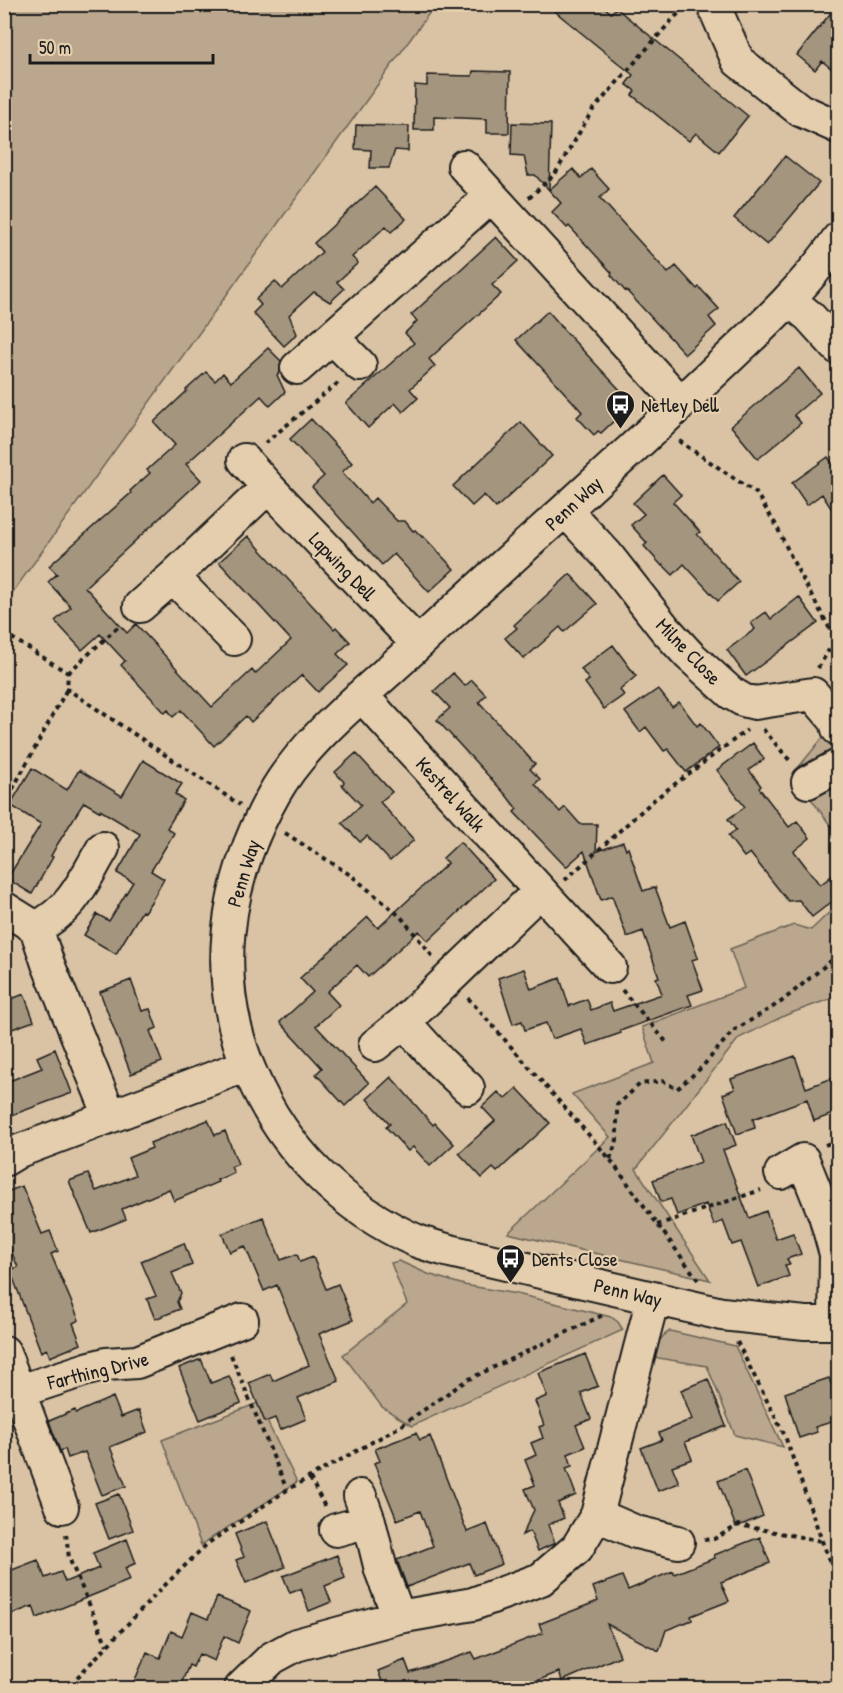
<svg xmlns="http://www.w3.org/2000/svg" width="843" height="1693" viewBox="0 0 843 1693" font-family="'Patrick Hand',sans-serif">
<rect width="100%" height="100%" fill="#d9c3a4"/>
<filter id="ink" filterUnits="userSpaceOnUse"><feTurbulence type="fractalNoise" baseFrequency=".0167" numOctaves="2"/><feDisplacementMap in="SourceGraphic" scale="12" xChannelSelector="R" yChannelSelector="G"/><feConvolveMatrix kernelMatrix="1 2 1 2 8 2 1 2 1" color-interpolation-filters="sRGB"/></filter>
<g filter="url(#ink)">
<path fill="#baa78e" stroke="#6b6255" stroke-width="1.5" d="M5 4 435 5 5 603 4 5Z
M838 719V836L793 774Z
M838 904V996L786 1015 739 1038 636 1169 710 1280 508 1233 610 1137 572 1094 654 1063 642 1027 744 988 730 949 794 925 811 930Z
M399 1261 428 1274 464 1285 517 1294 611 1317 618 1322 623 1330 412 1426 382 1407 343 1355 407 1304 391 1263Z
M670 1331 735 1346 783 1447 735 1435 707 1366 652 1357C657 1346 659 1337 670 1331Z
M258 1403 297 1482 201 1545 162 1440Z"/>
<path fill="#a4957e" stroke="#1c1c1c" stroke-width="1.5" d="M546 4H601L611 13 616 8 748 116 719 152 696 133 689 141 632 95 635 91 626 84 633 75Z
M838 4V74L822 61 815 70 797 55Z
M473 71 510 72 509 133H487V119L434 117V130H414L415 85 427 86V75L472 76Z
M512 123 551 124 549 190 535 175H528L524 156 511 155Z
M356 125 409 126 408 151 395 150 389 168H370L371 150 355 149Z
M785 156 819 183 767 245 734 218Z
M573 169 581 178 591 169 609 189 600 198 668 273 676 266 697 289 699 287 719 309 709 317 716 326 685 354 626 290 625 291 611 275 612 273 569 226 567 228 552 212 561 203 549 190Z
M375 187 406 219 391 232 386 226 352 257 358 263 337 282 344 289 330 302 314 292 289 315 297 334 284 346 253 313 261 305 256 299 275 281 282 289 322 252 314 243Z
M496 237 518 261 492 285 501 294 429 359 435 366 410 389 418 398 403 412 395 403 368 428 346 403 414 343 405 333 417 321 411 315Z
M548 311 562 327H561L621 391 612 399 621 410 616 414 619 416 601 433 598 431 594 435 577 417 582 412 575 404 516 340Z
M268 348 281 361 280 372 277 375 285 392 270 406 261 396 186 464 201 480 85 587 127 633 136 624 212 707 252 670 255 674 291 640 219 562 248 536 334 629 336 627 350 642 337 654 348 665 318 692 302 675 251 722 246 716 214 746 181 710 173 717 168 710 165 713 121 665 125 661 100 634 82 650 55 621 71 607 48 582 57 574 49 566 131 493 130 491 150 473 147 470 175 445 154 422 187 391 186 390 206 372 215 381 223 373 231 382Z
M799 368 820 393 794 415 801 423 758 459 731 426Z
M311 419 352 463 342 472 370 503 375 498 397 521H405L413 531 415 530 422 537 423 536 454 569 429 592 394 554 382 565 312 487 324 476 290 439Z
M521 422 552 456 496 508 484 495 472 506 453 486Z
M828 457 838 472V519L822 494 807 505 792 483Z
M663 475 681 495 673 502 700 532 697 534 739 582 718 601 684 564 673 575 663 565 662 566 644 546 647 543 631 525 644 514 633 503Z
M570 574 597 604 564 632 560 627 524 659 505 638 517 628 514 625Z
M799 597 818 623 746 676 727 650 755 629 751 623 766 612 771 619Z
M613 645 636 676 620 690 624 695 604 709 585 683 589 680 581 669Z
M453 673 465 686 472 680 486 695 479 702 535 764 530 769 540 779 535 784 560 812 565 807 580 824H597L596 852 623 842 626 850 628 848 643 891 655 887 670 927 685 921 698 958 692 960 703 990 688 995 692 1005 620 1031 621 1033 587 1045 581 1029 552 1039 546 1023 525 1030 522 1021 513 1024 498 978 524 969 531 989 560 978 569 1006 587 999 591 1010 610 1003 613 1011 662 994 656 978 659 977 643 931 627 937 612 896 601 900 584 851 566 867 514 812 517 809 506 795 437 720 450 708 434 691Z
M658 689 672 707 679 702 697 726 701 723 719 747 686 772 668 749 664 751 646 727 640 732 625 712Z
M753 743 764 759 749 770 761 786 759 788 789 827 797 821 810 838 794 851 820 885 838 871V897L812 917 799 900 788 901 750 853 744 857 728 836 736 830 728 819 745 807 717 770Z
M356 753 392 792 380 802 414 840 390 861 367 836 360 842 342 823 361 805 342 785 344 782 335 772Z
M143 760 182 784 175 794 184 800 167 828 174 833 151 871 164 879 151 902 144 912 142 911 116 954 84 935 97 914 109 921 133 882 117 873 140 834 100 810 99 811 84 802 57 845 51 856 53 857 32 894 7 879 41 824 10 805 32 768 67 790 79 770 122 796Z
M460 842 494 879 428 941 419 931 368 977 357 965 327 992 339 1005 316 1026 369 1083 345 1106 316 1074 322 1068 280 1022 313 992 300 978 368 917 378 928 448 863 443 858Z
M131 980 142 1011 150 1009 157 1028 150 1031 162 1062 131 1074 100 992Z
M24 994 34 1021 4 1032V1002Z
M55 1049 72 1093 4 1118V1083L42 1068 37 1057Z
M795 1056 806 1088 838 1076V1112L814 1121 807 1099 753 1119 755 1128 737 1134 723 1094 735 1089 731 1079Z
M391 1077 433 1125 435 1123 454 1144 430 1166 413 1147 408 1151 386 1127 390 1124 367 1099Z
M517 1088 550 1123 497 1172 493 1168 482 1178 459 1153 495 1121 482 1107 498 1092 505 1099Z
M208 1120 215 1135 225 1131 238 1164 231 1167 234 1173 217 1180 218 1182 174 1201 169 1189 122 1209 126 1219 91 1233 69 1181 88 1174 96 1191 135 1175 128 1158 152 1148 150 1143Z
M727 1121 736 1145 723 1150 749 1218 766 1211 776 1239 793 1233 801 1254 787 1259 790 1264 785 1265 789 1276 758 1287 741 1242 732 1245 723 1221 714 1225 706 1204 677 1215 671 1199 661 1202 653 1180 701 1162 691 1135Z
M22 1186 42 1234 50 1231 58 1251 51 1254 79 1320 73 1323 81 1344 50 1357 47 1349 41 1352 10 1270 18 1267 4 1235V1193Z
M263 1217 281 1260 297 1254 300 1262 313 1257 326 1289 338 1284 353 1320 319 1334 339 1381 298 1398 306 1419 280 1430 275 1418 265 1422 249 1383 270 1374 273 1381 309 1365 277 1285 264 1291 245 1246 230 1252 222 1234Z
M184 1243 192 1265 172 1273 181 1293 177 1302 180 1309 155 1319 147 1299 156 1296 141 1261Z
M585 1354 598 1386 581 1393 591 1419 576 1425 585 1447 568 1454 572 1466 566 1468 576 1495 558 1503 564 1518 548 1525 555 1543 538 1551 530 1531 522 1535 534 1510 525 1489 535 1485 525 1460 536 1455 531 1443 543 1438 539 1427 544 1425 535 1401 547 1396 538 1373Z
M201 1359 211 1383 229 1376 241 1403 200 1420 179 1368Z
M829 1378 833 1389 838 1388V1420L815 1427 817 1432 799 1438 785 1393Z
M708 1379 726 1426 685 1442 692 1459 672 1466 679 1483 658 1491 641 1448 662 1440 659 1433 692 1419 681 1390Z
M113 1397 121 1417 139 1410 147 1432 110 1447 126 1486 102 1495 85 1452 68 1458 65 1449 60 1451 49 1421 75 1410 76 1413Z
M416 1433 420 1440 430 1436 467 1532 487 1524 502 1564 474 1575 469 1563 407 1587 397 1560 433 1546 420 1511 397 1520 374 1463 380 1461 375 1449Z
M745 1470 763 1516 736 1527 718 1481Z
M119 1494 133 1530 109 1539 95 1503Z
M267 1521 285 1567 246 1583 236 1560 244 1557 235 1534Z
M760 1537 770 1563 721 1582 729 1601 691 1616 692 1620 666 1630 659 1651 607 1624 620 1656 562 1681 559 1672 516 1689H375V1687L383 1684 378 1671 405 1660 410 1673 472 1652 476 1659 543 1633 539 1624 598 1601 593 1587 622 1576 628 1590 673 1571 674 1574 715 1558 714 1555Z
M127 1539 136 1563 125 1568 130 1580 37 1618 33 1606 4 1617V1573L38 1560 45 1578 61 1572 65 1582 99 1568 93 1553Z
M337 1555 345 1578 325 1586 331 1602 309 1611 301 1589 290 1593 283 1576Z
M217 1597 251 1611 238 1643 224 1636 214 1661 199 1654 193 1667 189 1665 179 1689H131L147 1652 160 1658 171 1631 182 1636 192 1612 208 1619Z"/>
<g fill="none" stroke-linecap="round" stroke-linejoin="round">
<defs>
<path id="minor" d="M713 4 738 61 800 110 838 127
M464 166 681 403
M838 239C800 295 747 340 698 387 602 479 502 565 405 656 361 697 303 742 274 794 224 882 210 982 252 1076 284 1149 343 1209 417 1241 428 1245 439 1248 450 1251L722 1314 805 1323H838
M789 300 809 316 838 348
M333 338 360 365
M297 368 491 196
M244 460 268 487 418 644
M566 511 607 555 665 629 689 655 731 693 743 700 755 703 813 694 836 721 838 729
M173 577 234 639
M140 606 173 577 268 487
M362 696 610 967
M808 782 838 766
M4 908 36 928 48 964 110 1116
M36 928C74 908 82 883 103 848
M404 1022 441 1063 468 1088
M375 1045 404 1022 540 891
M4 1160 19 1151 247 1065
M781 1173 803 1160 825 1215 836 1254 835 1323
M4 1352 62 1507
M20 1391 87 1369 106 1364 137 1362 242 1320
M360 1496 369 1521 381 1570 399 1617
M597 1515 636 1532 678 1542
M336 1530 369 1521
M241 1688 272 1658 296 1645 399 1617 473 1604 541 1579 577 1548 597 1515 653 1298"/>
</defs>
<use href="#minor" stroke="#1c1c1c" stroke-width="36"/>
<path stroke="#1c1c1c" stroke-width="4" stroke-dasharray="4.5 4.5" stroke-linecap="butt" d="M529 198 555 174 592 111 672 20 687 5
M679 441 756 493 776 525 795 565 836 640
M265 443 338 383
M4 633 68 673 67 689 240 805
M818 668 838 635
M68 673 120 625
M763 729 791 762
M4 805 67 689
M285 833 352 876 401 917 434 958
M565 880 655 799 747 730
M622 990 668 1044
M468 998 610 1159 698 1280
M825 1145 838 1140
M610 1159 617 1140V1105L640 1084 663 1081 677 1089 702 1067 733 1031 781 1002 838 955
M657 1225 761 1190
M737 1342 785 1436 822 1541 838 1583
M231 1355 287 1490
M310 1478 325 1507
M66 1534 69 1558 107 1645
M704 1540 714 1539 739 1525 821 1541
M63 1688 70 1685 159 1591 207 1544 287 1490 399 1427 467 1380 603 1315"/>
<use href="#minor" stroke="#e5cead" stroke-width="32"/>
</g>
</g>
<defs>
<symbol id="bus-pin" viewBox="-11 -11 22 30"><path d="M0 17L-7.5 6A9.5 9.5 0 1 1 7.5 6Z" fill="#1c1c1c" stroke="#e5cead"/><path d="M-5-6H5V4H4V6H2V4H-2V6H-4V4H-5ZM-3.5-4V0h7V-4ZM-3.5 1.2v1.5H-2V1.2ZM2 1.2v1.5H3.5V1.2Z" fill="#fff"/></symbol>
</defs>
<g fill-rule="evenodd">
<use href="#bus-pin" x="604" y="388" width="33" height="45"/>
<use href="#bus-pin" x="494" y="1242" width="33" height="45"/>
</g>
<g text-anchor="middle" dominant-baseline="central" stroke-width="4.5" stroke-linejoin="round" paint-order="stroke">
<g font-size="20" fill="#1c1c1c" stroke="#e5cead" text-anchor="start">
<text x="641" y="404">Netley Dell</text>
<text x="532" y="1258">Dents Close</text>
</g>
<g font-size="20" fill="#1c1c1c" stroke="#e5cead">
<text transform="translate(573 503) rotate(-43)">Penn Way</text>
<text transform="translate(343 566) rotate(46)">Lapwing Dell</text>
<text transform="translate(689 651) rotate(46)">Milne Close</text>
<text transform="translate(451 794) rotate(48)">Kestrel Walk</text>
<text transform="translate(243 873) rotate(-73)">Penn Way</text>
<text transform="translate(628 1292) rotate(13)">Penn Way</text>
<text transform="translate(98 1370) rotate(-14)">Farthing Drive</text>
</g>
</g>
<rect width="843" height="1693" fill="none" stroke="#e5cead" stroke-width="24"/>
<rect x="12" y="12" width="819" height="1669" fill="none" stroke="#1c1c1c" stroke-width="2" filter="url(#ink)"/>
<path d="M30 54v9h183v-9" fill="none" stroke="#1c1c1c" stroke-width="3"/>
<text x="39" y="54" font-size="18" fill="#1c1c1c" stroke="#e5cead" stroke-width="4.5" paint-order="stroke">50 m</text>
</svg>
